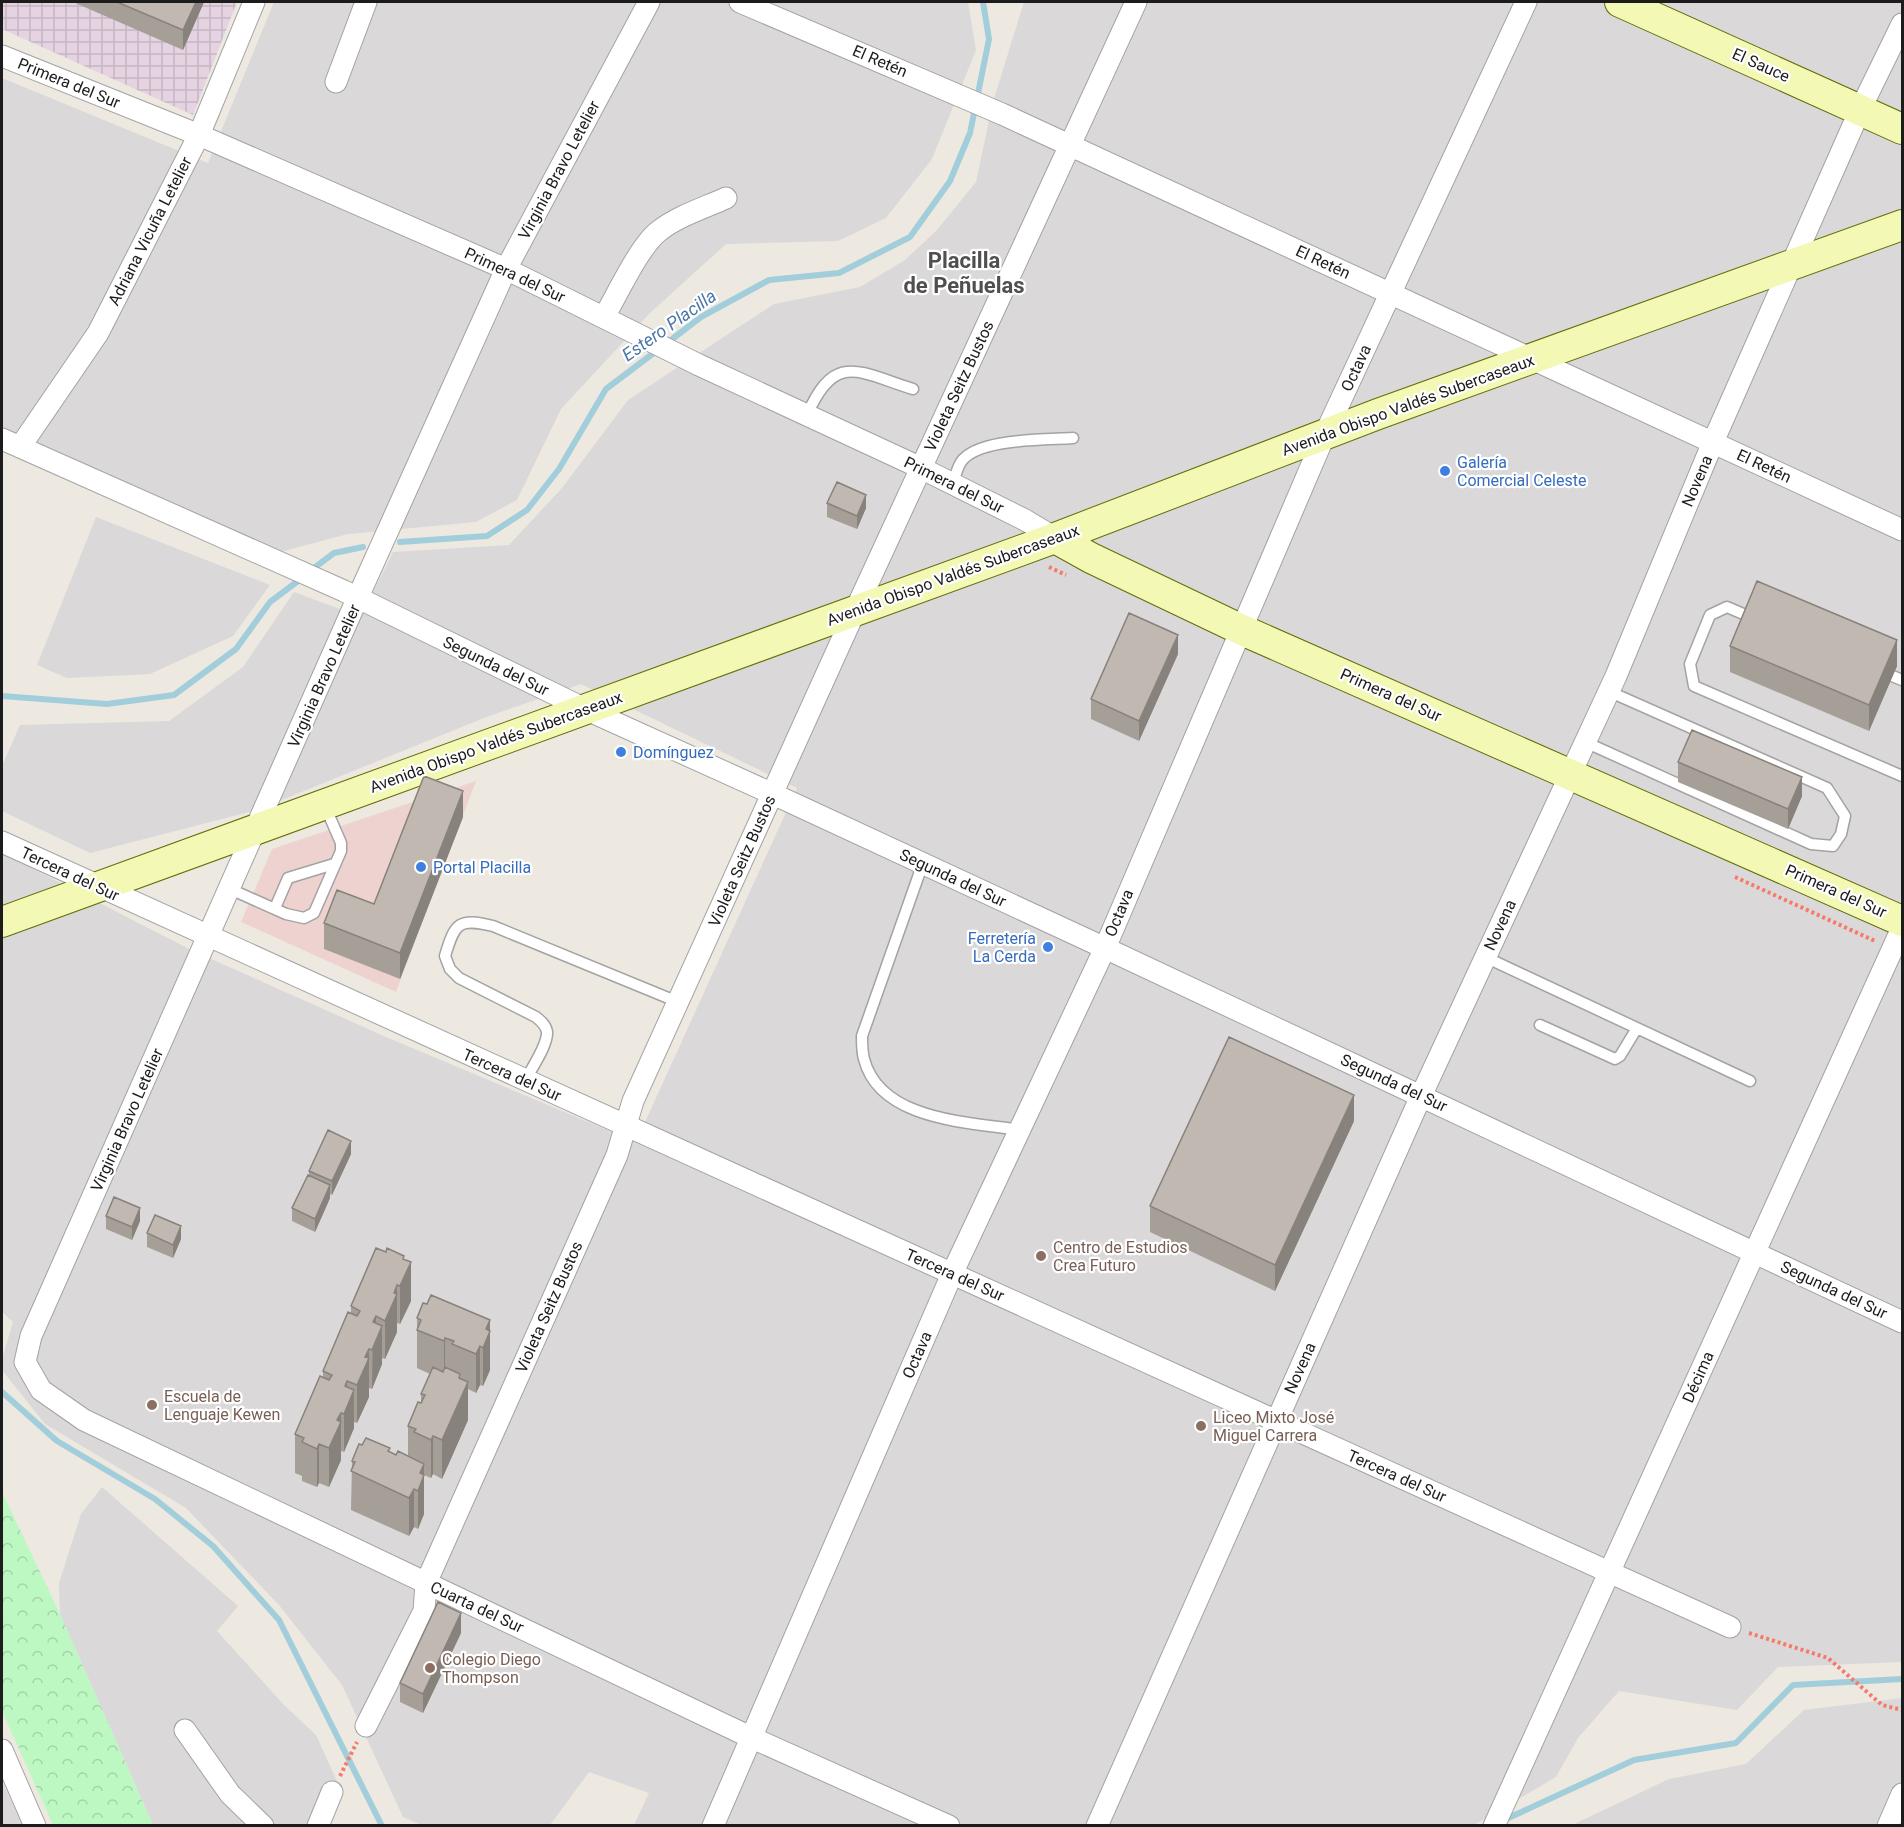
<svg xmlns="http://www.w3.org/2000/svg" width="1904" height="1827" viewBox="0 0 1904 1827" font-family="Roboto,sans-serif">
<defs>
<pattern id="industrial-grid" width="8" height="8" patternUnits="userSpaceOnUse" patternTransform="scale(1.5)"><rect width="8" height="8" fill="#e6d3e2"/><path d="M0 4h8M4 0v8" fill="none" stroke="#c5b5c1"/></pattern>
<pattern id="park-crowns" width="20" height="18" patternUnits="userSpaceOnUse" patternTransform="scale(1.5)"><rect width="20" height="18" fill="#bdf8c3"/><path d="M2 6a3 3 0 1 1 6 0M12 15a3 3 0 1 1 6 0" fill="none" stroke="#a2d4a7"/></pattern>
</defs>
<rect width="100%" height="100%" fill="#ede9e1"/>
<path fill="#dad8d8" d="M274 2H968L976 50 932 159 886 218 838 241 726 244 650 313 561 409 517 500 476 522 348 534 280 552 2 428V78L208 163Z
M1024 2H1902V1662L1778 1667 1737 1710 1619 1691 1578 1738 1556 1777 1474 1825H634L649 1793 589 1772 550 1825H421L403 1817 342 1685 279 1605 186 1508 45 1424 2 1370V1359L13 1322 2 1312V853L191 950 386 1037 636 1142 797 788 581 684 489 716 257 810 90 853 2 811V766L20 725 169 721 243 667 294 592 361 617 393 552 509 545 562 488 628 400 774 304 860 287 905 260 937 230 976 182 993 102Z
M96 517 270 585 233 636 150 674 67 678 37 665Z
M102 1487 238 1606 217 1631 284 1705 316 1735 340 1788 325 1825H153L60 1614 59 1583 81 1514Z
M1902 1698V1825L1570 1826 1669 1779 1746 1764 1804 1710Z
M2 1781 22 1825H2Z"/>
<path fill="#eed2d0" d="M476 781 396 992 241 922 272 849Z"/>
<path fill="url(#industrial-grid)" d="M2 2H237L193 115 2 29Z"/>
<path fill="url(#park-crowns)" d="M2 1492 60 1614 153 1825H53L2 1711Z"/>
<g fill="none" stroke-linecap="round" stroke-linejoin="round">
<path stroke="#a2cdda" stroke-width="6" d="M667 343 701 317 769 280 839 273 910 237 950 181 970 133 989 39 983 2
M400 542 487 536 527 510 559 469 606 389 659 349
M310 571 334 553 363 547
M2 696 107 704 174 695 236 649 270 602 302 578
M2 1392 57 1441 155 1499 213 1546 279 1620 382 1826
M1504 1820 1634 1760 1736 1743 1793 1685 1902 1679"/>
<defs>
<path id="lane" d="M807 415C835 351 858 372 913 389
M953 484C955 477 957 468 961 462 977 438 1046 440 1073 438
M1755 619 1727 607 1710 615 1690 664 1694 686 1902 776
M1880 671 1902 680
M1585 742 1811 844 1833 846 1841 834 1845 816 1827 788 1608 691
M923 863 862 1036C862 1043 862 1052 864 1059 880 1121 969 1122 1020 1130
M230 889 286 914 304 918 314 913 341 851V843L325 806
M275 908 288 878 334 864
M1485 957 1750 1081
M1540 1025 1615 1059 1620 1056 1637 1028
M525 1081C531 1069 548 1045 547 1032 546 1025 541 1021 536 1017L459 978 450 969 445 956C455 922 459 918 493 926L678 1002"/>
<path id="street" d="M649 2 506 269 358 597 31 1336 25 1362 41 1390 84 1420 750 1737 949 1826
M740 2 1002 114 1902 530
M2 56 199 135 506 269 699 365 921 468 1025 520 1055 538
M336 82 366 2
M604 317C617 295 640 245 659 231 678 216 704 208 726 198
M2 439 344 591 585 709 773 794 1105 948 1902 1322
M20 447 98 333 199 135 254 2
M2 842 1730 1627
M366 1726 424 1611 426 1583 617 1155 633 1101 855 611 1136 2
M185 1730 230 1794 263 1826
M2 1750 35 1826
M318 1826 332 1792
M713 1826 952 1274 1105 948 1325 434 1526 2
M1097 1826 1421 1096 1616 676 1713 442 1860 110 1902 24
M1494 1826 1902 928
M1888 1826 1902 1794"/>
<path id="secondary" d="M1620 2 1902 129
M1055 538 1091 558 1242 630 1902 921
M2 922 1055 538 1378 414 1902 225"/>
</defs>
<use href="#lane" stroke="#a3a3a3" stroke-width="13"/>
<use href="#street" stroke="#a3a3a3" stroke-width="23"/>
<use href="#secondary" stroke="#626e07" stroke-width="32"/>
<path stroke="#f67969" stroke-width="4" stroke-dasharray="3 3" stroke-linecap="butt" d="M1049 567 1066 575
M1735 877 1875 941
M1749 1633 1828 1658 1882 1705 1902 1710
M340 1776 357 1742"/>
<use href="#lane" stroke="#fff" stroke-width="10"/>
<use href="#street" stroke="#fff" stroke-width="21"/>
<use href="#secondary" stroke="#f3f8b5" stroke-width="30"/>
</g>
<path fill="#a69f98" d="M73 2H204L183 50Z
M827 503 866 508 857 529 827 517Z
M1730 646 1897 666 1869 731 1730 672Z
M1178 654 1139 741 1091 719V699Z
M1678 762 1802 796 1788 829 1678 782Z
M463 817 400 979 324 949V923L374 904Z
M1354 1121 1275 1291 1150 1232V1206Z
M351 1154 332 1195 330 1194V1198L315 1232 292 1221V1208L309 1175V1171Z
M106 1216 140 1221 132 1240 106 1229Z
M147 1233 181 1239 173 1258 147 1247Z
M404 1259 411 1301 400 1324 397 1323V1332L385 1359 382 1358V1364L372 1389 369 1388V1397L357 1423 354 1422V1428L344 1452 341 1451V1460L329 1487 319 1483 317 1487 302 1481V1476L295 1473V1434L323 1377V1371L351 1313V1306Z
M427 1304 490 1320V1370L483 1386 480 1385 476 1393 468 1389V1420L442 1479 433 1474 431 1478 424 1475V1514L418 1529 414 1527 409 1536 351 1510 352 1461 362 1445 390 1452 396 1455 408 1456V1426L421 1403V1394L430 1374 417 1368V1318Z
M461 1633 423 1713 400 1702V1683Z"/>
<path fill="#87827c" d="M196 2H204L183 50V30Z
M866 495V508L857 529V516Z
M1178 635V654L1139 741V721Z
M1897 640V666L1869 731V705Z
M1802 777V796L1788 829V809Z
M463 791V817L400 979V953Z
M1354 1095V1121L1275 1291V1265Z
M351 1141V1154L332 1195V1181Z
M330 1185V1198L315 1232V1219Z
M140 1208V1221L132 1240V1227Z
M181 1226V1239L173 1258V1245Z
M404 1256V1277L411 1262V1301L400 1324V1286L403 1259Z
M397 1285V1332L385 1359V1321L394 1293Z
M376 1316V1342L382 1326V1364L372 1389 373 1322Z
M490 1320V1370L483 1386V1348L486 1329Z
M445 1338V1376L444 1380V1341Z
M480 1346V1385L476 1393V1354Z
M369 1349V1397L357 1423V1385L365 1357Z
M460 1374V1398L468 1382V1420L442 1479V1440Z
M347 1381V1405L354 1390V1428L344 1452V1414L345 1386Z
M341 1413V1460L329 1487V1448L337 1420Z
M433 1436V1474L431 1478V1440Z
M319 1444V1483L317 1487V1449Z
M424 1464V1514L418 1529V1491L420 1473Z
M414 1489V1527L409 1536V1498Z
M461 1613V1633L423 1713V1694Z"/>
<path fill="#c1b9b1" stroke="#87827c" stroke-width="1.5" d="M117 2H196L183 30Z
M837 482 866 495 857 516 827 503Z
M1757 581 1897 640 1869 705 1730 646Z
M1129 613 1178 635 1139 721 1091 699Z
M1692 730 1802 777 1788 809 1678 762Z
M424 776 463 791 400 953 324 923 337 890 374 904Z
M1229 1037 1354 1095 1275 1265 1150 1206Z
M328 1130 351 1141 332 1181 309 1171Z
M308 1175 330 1185 315 1219 292 1208Z
M114 1197 140 1208 132 1227 106 1216Z
M155 1215 181 1226 173 1245 147 1233Z
M376 1248 386 1252 387 1248 404 1256 403 1259 411 1262 400 1286 397 1285 394 1293 397 1294 385 1321 376 1316 373 1322 382 1326 372 1350 369 1349 365 1357 369 1358 357 1385 347 1381 345 1386 354 1390 344 1414 341 1413 337 1420 341 1422 329 1448 319 1444 317 1449 302 1442 304 1438 295 1434 320 1376 329 1380 332 1375 323 1371 348 1312 357 1316 360 1311 351 1306Z
M431 1295 490 1320 486 1329 490 1331 483 1348 480 1346 476 1354 452 1344 454 1341 445 1338 444 1341 417 1330 421 1320 417 1318 423 1303 427 1304Z
M433 1367 443 1372 445 1367 460 1374 459 1378 468 1382 442 1440 433 1436 431 1440 414 1432 416 1429 408 1426 418 1402 421 1403 425 1395 421 1394Z
M366 1438 390 1448 388 1451 396 1455 398 1451 424 1464 420 1473 424 1475 418 1491 414 1489 409 1498 351 1471 355 1462 352 1461 359 1444 362 1445Z
M438 1602 461 1613 423 1694 400 1683Z"/>
<g fill="#3f7fe0" stroke="#fff" stroke-width="2">
<circle cx="1445" cy="471" r="6"/>
<circle cx="621" cy="752" r="6"/>
<circle cx="421" cy="867" r="6"/>
<circle cx="1048" cy="947" r="6"/>
</g>
<g fill="#8d6e63" stroke="#fff" stroke-width="2">
<circle cx="1041" cy="1256" r="6"/>
<circle cx="152" cy="1405" r="6"/>
<circle cx="1201" cy="1426" r="6"/>
<circle cx="430" cy="1668" r="6"/>
</g>
<g text-anchor="middle" dominant-baseline="central" stroke-width="4.5" stroke-linejoin="round" paint-order="stroke">
<g font-size="16" fill="#1c1c1c" stroke="#fff">
<text transform="translate(880 61) rotate(23)">El Retén</text>
<text transform="translate(1761 65) rotate(24)">El Sauce</text>
<text transform="translate(69 83) rotate(22)">Primera del Sur</text>
<text transform="translate(559 170) rotate(-62)">Virginia Bravo Letelier</text>
<text transform="translate(150 231) rotate(-63)">Adriana Vicuña Letelier</text>
<text transform="translate(1323 262) rotate(25)">El Retén</text>
<text transform="translate(515 275) rotate(25)">Primera del Sur</text>
<text transform="translate(1356 368) rotate(-65)">Octava</text>
<text transform="translate(959 386) rotate(-65)">Violeta Seitz Bustos</text>
<text transform="translate(1408 405) rotate(-20)">Avenida Obispo Valdés Subercaseaux</text>
<text transform="translate(1764 466) rotate(25)">El Retén</text>
<text transform="translate(1697 481) rotate(-67)">Novena</text>
<text transform="translate(954 485) rotate(26)">Primera del Sur</text>
<text transform="translate(953 575) rotate(-20)">Avenida Obispo Valdés Subercaseaux</text>
<text transform="translate(496 666) rotate(26)">Segunda del Sur</text>
<text transform="translate(324 676) rotate(-66)">Virginia Bravo Letelier</text>
<text transform="translate(1391 695) rotate(24)">Primera del Sur</text>
<text transform="translate(496 742) rotate(-20)">Avenida Obispo Valdés Subercaseaux</text>
<text transform="translate(742 861) rotate(-66)">Violeta Seitz Bustos</text>
<text transform="translate(70 874) rotate(25)">Tercera del Sur</text>
<text transform="translate(953 878) rotate(25)">Segunda del Sur</text>
<text transform="translate(1836 891) rotate(24)">Primera del Sur</text>
<text transform="translate(1119 913) rotate(-67)">Octava</text>
<text transform="translate(1500 925) rotate(-65)">Novena</text>
<text transform="translate(512 1075) rotate(24)">Tercera del Sur</text>
<text transform="translate(1394 1083) rotate(25)">Segunda del Sur</text>
<text transform="translate(127 1120) rotate(-66)">Virginia Bravo Letelier</text>
<text transform="translate(955 1275) rotate(24)">Tercera del Sur</text>
<text transform="translate(1834 1290) rotate(25)">Segunda del Sur</text>
<text transform="translate(549 1307) rotate(-66)">Violeta Seitz Bustos</text>
<text transform="translate(917 1355) rotate(-66)">Octava</text>
<text transform="translate(1300 1368) rotate(-66)">Novena</text>
<text transform="translate(1698 1377) rotate(-66)">Décima</text>
<text transform="translate(1397 1476) rotate(24)">Tercera del Sur</text>
<text transform="translate(477 1607) rotate(25)">Cuarta del Sur</text>
</g>
<g font-size="16" fill="#366cbe" stroke="#fff" text-anchor="start">
<text x="1457" y="462">Galería<tspan x="1457" dy="18">Comercial Celeste</tspan></text>
<text x="633" y="752">Domínguez</text>
<text x="433" y="867">Portal Placilla</text>
<text x="1036" y="938" text-anchor="end">Ferretería<tspan x="1036" dy="18">La Cerda</tspan></text>
</g>
<g font-size="16" fill="#785e54" stroke="#fff" text-anchor="start">
<text x="1053" y="1247">Centro de Estudios<tspan x="1053" dy="18">Crea Futuro</tspan></text>
<text x="164" y="1396">Escuela de<tspan x="164" dy="18">Lenguaje Kewen</tspan></text>
<text x="1213" y="1417">Liceo Mixto José<tspan x="1213" dy="18">Miguel Carrera</tspan></text>
<text x="442" y="1659">Colegio Diego<tspan x="442" dy="18">Thompson</tspan></text>
</g>
<g font-size="18" font-style="italic" fill="#4b78a8" stroke="#fff">
<text transform="translate(669 325) rotate(-35)">Estero Placilla</text>
</g>
<g font-size="22" font-weight="bold" fill="#4f4f4f" stroke="#fff">
<text x="964" y="260">Placilla<tspan x="964" dy="25">de Peñuelas</tspan></text>
</g>
</g>
<rect width="1904" height="1827" fill="none" stroke="#1c1c1c" stroke-width="6"/>
</svg>
